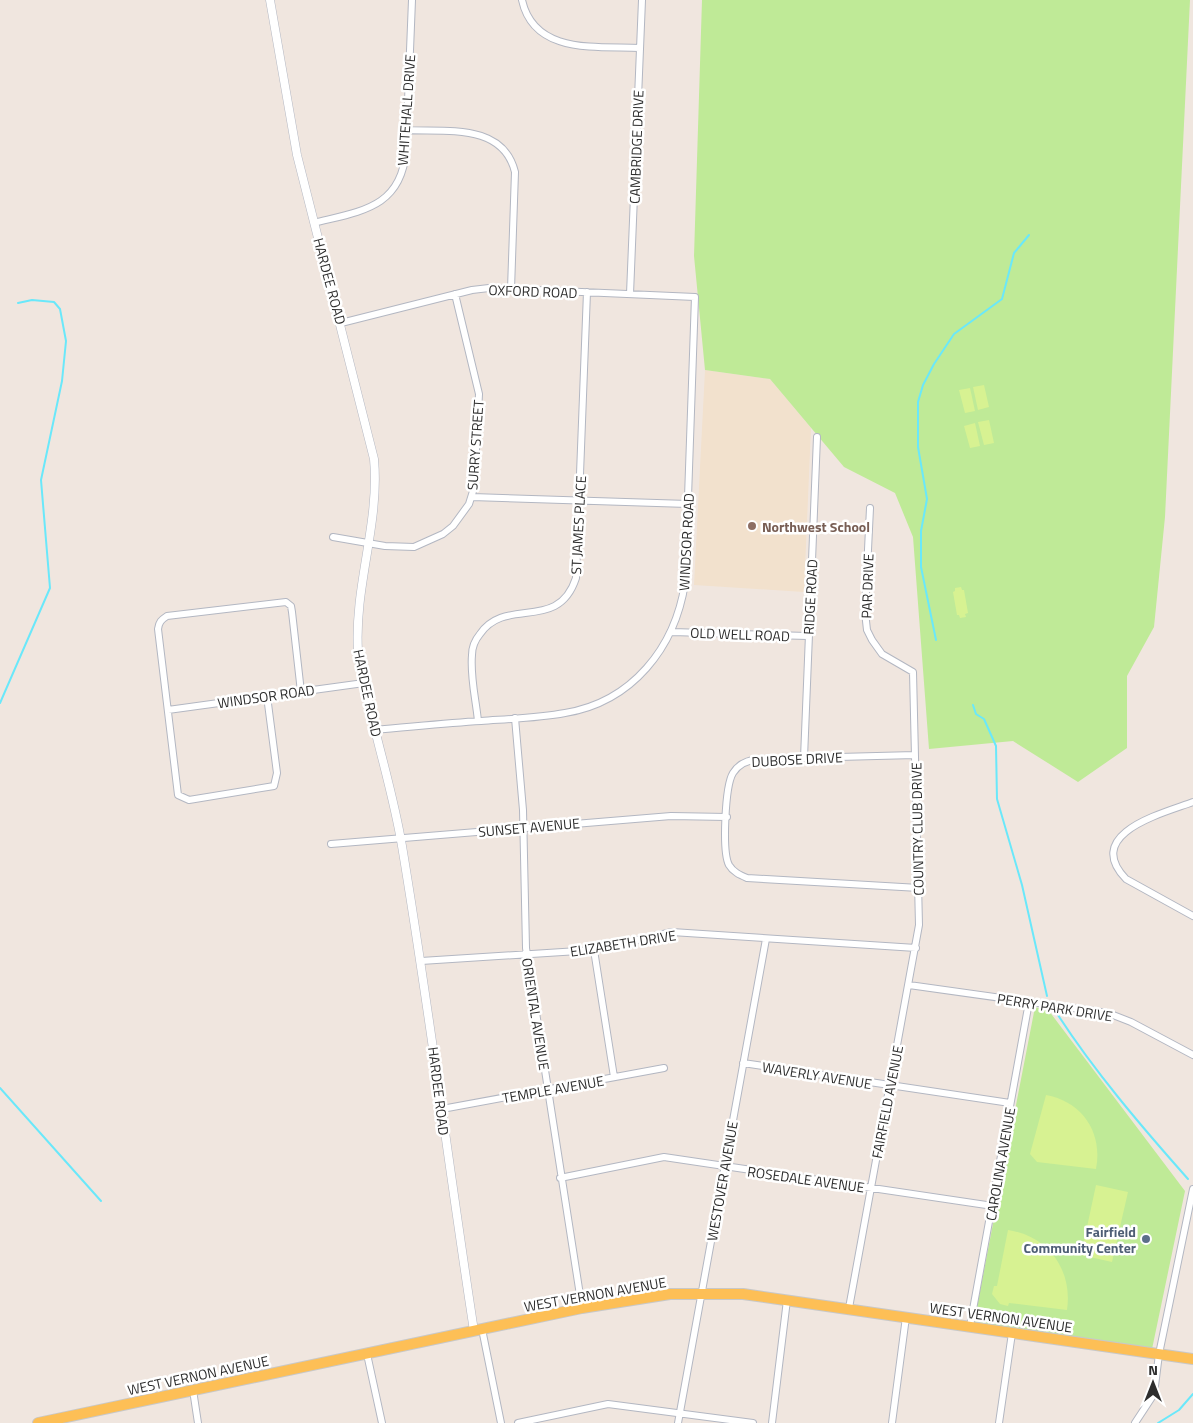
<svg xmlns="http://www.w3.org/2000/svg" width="1193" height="1423" viewBox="0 0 1193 1423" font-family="'Titillium Web',sans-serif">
<rect width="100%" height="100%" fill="#f0e6df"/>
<path fill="#f2e1cd" d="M705 370 770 379 811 428 804 592 694 585Z"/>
<path fill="#bfea97" d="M702 0H1190L1165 517 1154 627 1127 676V748L1078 782 1013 741 929 749 913 537 895 493 844 467 770 379 705 370 694 256Z
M1035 1007 1049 1011 1185 1191 1151 1354 973 1327Z"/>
<path fill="#d7f292" d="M984 385 989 407 978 410 973 387Z
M970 388 975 411 965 413 959 390Z
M989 420 994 443 984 445 978 422Z
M975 423 980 446 970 448 964 426Z
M961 587 962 590H964L968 613 965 614 966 617 960 618 959 615H957L953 592 955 591V588Z
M1046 1095C1083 1102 1103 1133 1096 1169L1037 1162 1030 1154Z
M1096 1185 1128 1192 1112 1262 1081 1255Z
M1008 1230C1048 1236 1073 1270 1067 1310L1009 1303 1008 1306 1000 1304 992 1294 994 1286H997Z"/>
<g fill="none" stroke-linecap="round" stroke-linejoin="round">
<path stroke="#6ae8fa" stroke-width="2" d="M936 640 921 567V531L927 499 918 447V402L923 385 934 364 954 334 1002 299 1014 253 1029 235
M0 703 50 588 41 480 62 381 66 341 60 309 54 302 32 300 18 303
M973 705 976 714 984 719 996 746 997 799 1022 885 1047 996
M1056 1012C1094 1071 1141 1126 1188 1179
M0 1088 101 1201
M1158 1423 1179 1410 1193 1394"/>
<defs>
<path id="minor" d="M522 0C534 55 597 46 640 48
M407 130C447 132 503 123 515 172L511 289
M314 223C361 211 401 208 406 151L412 0
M630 294 642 0
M341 323 472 290 489 288 695 297 685 583C675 648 632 702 565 713 538 718 509 719 481 721 446 723 411 727 375 730
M472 497 688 504
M333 537 385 546 414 547 443 534 453 526 469 504 474 488 479 394 455 294
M672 632 808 636
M267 696 277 773 274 786 189 800 178 795 158 629C159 622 161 620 167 616L286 602 291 606 292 612 301 692
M168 710 364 683
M515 718 523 810 526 948 582 1308
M478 721C476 700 470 677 472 655 472 648 475 640 480 634 506 596 558 633 576 578L587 292
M915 755 759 759C748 760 739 763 733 773 725 786 722 852 729 865 733 872 740 875 747 878L919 888
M804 758 817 437
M1193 802C1164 813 1082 833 1126 879L1193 916
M331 844 671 816 727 817
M594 950 614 1077
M421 961 594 950 672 932 916 948
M909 985 1108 1013 1131 1022 1193 1055
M743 1063 1010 1103
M442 1109 664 1068
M560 1178 664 1157 993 1206
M849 1308 919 925 913 672 882 654 872 640 867 630 865 612 870 508
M970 1326 1029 1002
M482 1329 501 1423
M367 1354 382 1423
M193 1390 198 1423
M518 1423 608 1404 753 1423
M678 1423 766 939
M772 1423 787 1300
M892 1423 906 1317
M999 1423 1012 1333
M1135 1423 1154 1394 1159 1354 1193 1189"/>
<path id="tertiary" d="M270 0 297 155 374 459C380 523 354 586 358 651 368 716 391 780 402 846 429 1007 449 1169 474 1331"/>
<path id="primary" d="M38 1423 582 1308 670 1294H743L1193 1359"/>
</defs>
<use href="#minor" stroke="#b3b7c2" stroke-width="8"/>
<use href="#tertiary" stroke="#b3b7c2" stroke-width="9"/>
<use href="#primary" stroke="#c8c8c8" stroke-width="12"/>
<use href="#minor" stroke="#fff" stroke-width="6"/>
<use href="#tertiary" stroke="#fff" stroke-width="8"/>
<use href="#primary" stroke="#fdbf56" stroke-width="10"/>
</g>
<circle fill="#8d6e63" stroke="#fff" stroke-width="2" cx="752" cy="526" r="5"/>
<circle fill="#5c6f8a" stroke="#fff" stroke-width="2" cx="1146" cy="1239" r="5"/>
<g text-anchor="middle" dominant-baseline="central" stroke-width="5" stroke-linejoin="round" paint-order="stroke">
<g font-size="14" fill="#2d2d2d" stroke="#fff">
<text transform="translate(406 110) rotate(-86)">WHITEHALL DRIVE</text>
<text transform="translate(636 147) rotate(-88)">CAMBRIDGE DRIVE</text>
<text transform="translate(330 281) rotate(75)">HARDEE ROAD</text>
<text transform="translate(533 291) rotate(2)">OXFORD ROAD</text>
<text transform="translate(475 445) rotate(-86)">SURRY STREET</text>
<text transform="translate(578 525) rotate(-87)">ST JAMES PLACE</text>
<text transform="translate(686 542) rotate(-87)">WINDSOR ROAD</text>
<text transform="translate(867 586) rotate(-88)">PAR DRIVE</text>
<text transform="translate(810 597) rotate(-87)">RIDGE ROAD</text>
<text transform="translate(740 634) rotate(2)">OLD WELL ROAD</text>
<text transform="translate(368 693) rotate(78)">HARDEE ROAD</text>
<text transform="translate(266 696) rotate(-8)">WINDSOR ROAD</text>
<text transform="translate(797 759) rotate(-3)">DUBOSE DRIVE</text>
<text transform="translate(529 827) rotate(-5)">SUNSET AVENUE</text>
<text transform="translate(917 829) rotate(-91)">COUNTRY CLUB DRIVE</text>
<text transform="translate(623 943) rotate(-9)">ELIZABETH DRIVE</text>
<text transform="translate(1055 1007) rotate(9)">PERRY PARK DRIVE</text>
<text transform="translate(536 1014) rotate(81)">ORIENTAL AVENUE</text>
<text transform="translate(817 1075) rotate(9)">WAVERLY AVENUE</text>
<text transform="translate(553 1089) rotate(-10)">TEMPLE AVENUE</text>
<text transform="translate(439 1091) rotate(83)">HARDEE ROAD</text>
<text transform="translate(887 1102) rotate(-79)">FAIRFIELD AVENUE</text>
<text transform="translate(1000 1164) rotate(-80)">CAROLINA AVENUE</text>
<text transform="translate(806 1179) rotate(8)">ROSEDALE AVENUE</text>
<text transform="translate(722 1181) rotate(-80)">WESTOVER AVENUE</text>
<text transform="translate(595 1294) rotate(-10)">WEST VERNON AVENUE</text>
<text transform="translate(1001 1317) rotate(8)">WEST VERNON AVENUE</text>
<text transform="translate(198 1375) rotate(-12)">WEST VERNON AVENUE</text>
</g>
<g font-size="14" font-weight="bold" fill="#785e54" stroke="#fff" text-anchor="start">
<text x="762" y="526">Northwest School</text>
</g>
<g font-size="14" font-weight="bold" fill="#4e5e75" stroke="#fff" text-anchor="end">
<text x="1136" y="1231">Fairfield<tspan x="1136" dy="16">Community Center</tspan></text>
</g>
</g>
<g transform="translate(1153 1383)" stroke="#ffffff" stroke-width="4" paint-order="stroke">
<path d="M0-4L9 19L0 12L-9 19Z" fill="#2d2d2d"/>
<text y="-8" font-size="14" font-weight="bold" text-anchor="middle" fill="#2d2d2d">N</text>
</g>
</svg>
